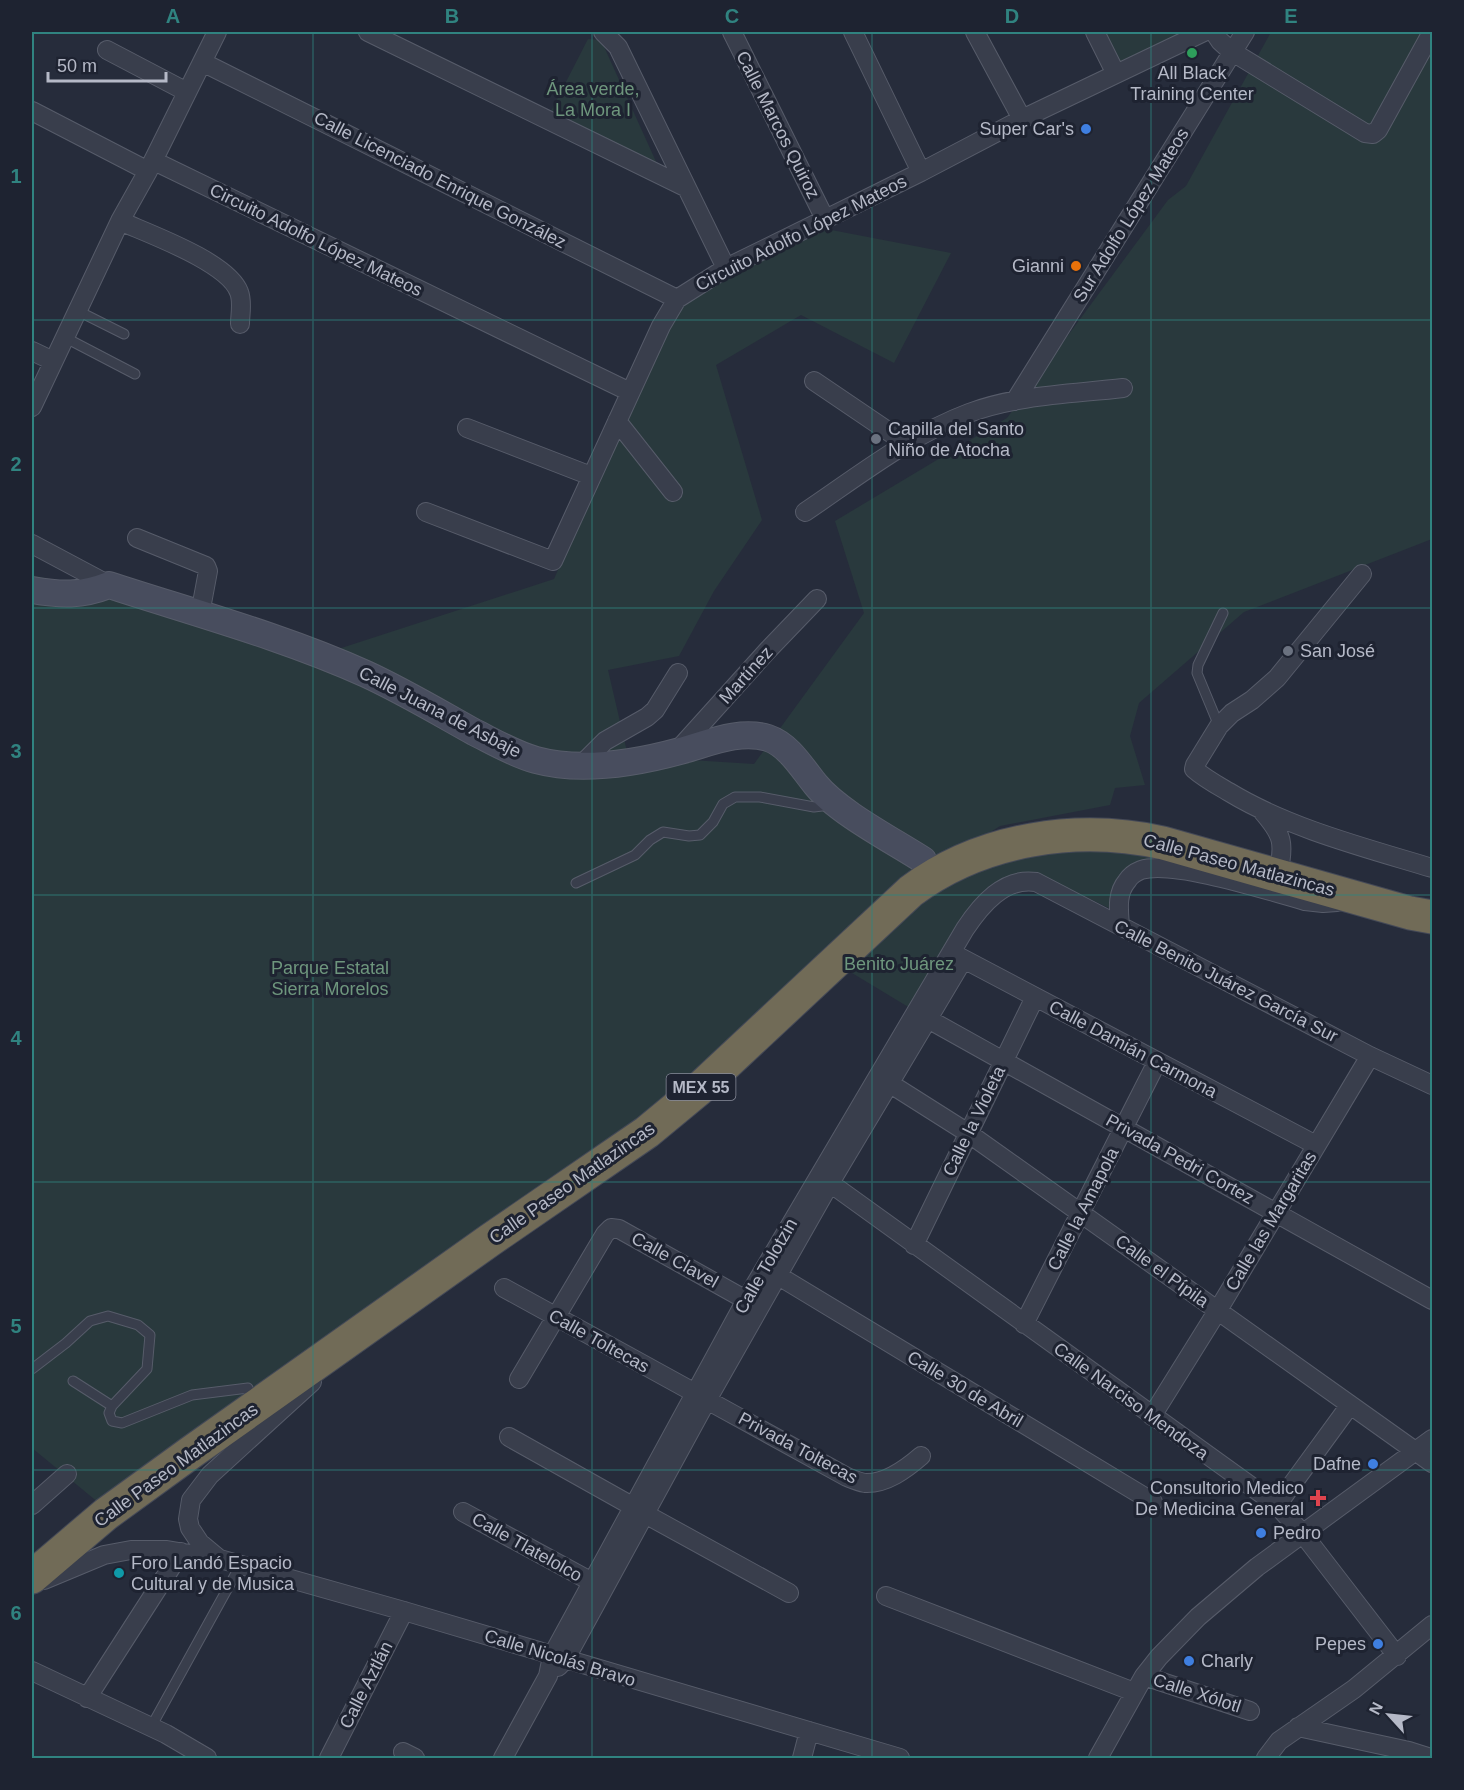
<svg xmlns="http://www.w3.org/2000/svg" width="1464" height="1790" viewBox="0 0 1464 1790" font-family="Arial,sans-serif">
<rect width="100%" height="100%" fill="#262c3b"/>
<path fill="#29393d" d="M1103 32H1189L1119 64Z
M1271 32H1432V539L1244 612 1139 703 1130 736 1145 785 1115 788 1110 805 1000 826 920 878 692 1087 105 1508 32 1448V575L199 614 329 652 554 579 673 307 723 275 821 228 951 253 894 363 801 315 716 365 762 520 714 591 679 656 608 670 628 756 754 764 864 613 835 521 1007 418 1168 200 1186 186Z
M588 39 601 40 658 166 549 115Z
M1074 844 1160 854 1133 867 1113 910 1036 873 1019 874 910 1008 847 970 923 897 982 866Z"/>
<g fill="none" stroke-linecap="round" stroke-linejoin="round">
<defs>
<path id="lane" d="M76 310 124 334
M64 337 135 374
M1219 726 1197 673 1198 665 1223 613
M576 883 635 855 650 840 663 832 689 836 700 835 713 822 723 804 735 797H760L814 807 830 805
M32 1369 66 1343 90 1321 108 1316 138 1325 150 1335 147 1369 112 1406 109 1413 112 1421 122 1423 192 1395 248 1388
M73 1381 112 1406
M151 1727 240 1566"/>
<path id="street" d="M368 32 685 187
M603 32 618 47 726 268
M732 32 825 219
M853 32 921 172
M975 32 1022 119
M1095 32 1116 74
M1214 32 1220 41 1231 51 1365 133 1373 134 1378 130 1432 32
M107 50 187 92
M202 62 677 299
M32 111 148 171
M154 161 630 392
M120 221C149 234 228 262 239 292 243 302 240 314 240 324
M32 351 53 361
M814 381 907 444
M1015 401 1245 32
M32 407 120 221 148 171 217 32
M617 421 673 492
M467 428 591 476
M426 512 553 561 661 326 677 299 726 268 921 172 1022 119 1204 32
M805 512C857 477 910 435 969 413 1017 395 1072 394 1123 388
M137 538 206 566 208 571 200 614
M32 544 109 585
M1362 574 1277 678 1252 700 1232 713 1219 726 1195 765 1194 769C1204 778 1217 785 1229 792 1288 828 1366 848 1432 868
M677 751 768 650 817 599
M580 766 605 741 647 717 655 710 678 673
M1262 811C1283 835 1285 843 1278 874
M1120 926C1119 911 1116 894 1127 881 1130 876 1136 872 1141 870 1174 860 1269 891 1305 901L1323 903 1337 902
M954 954 1316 1145
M928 1019 1432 1300
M889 1083 968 1133 1432 1463
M830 1183 1277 1505 1303 1534 1397 1656
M914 1245 1035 997
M777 1275 1153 1502
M504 1288 695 1393
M1024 1324 1157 1062
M519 1379 605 1234 611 1228 619 1229 746 1300
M707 1400 847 1477C852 1479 859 1482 865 1483 886 1484 906 1469 921 1456
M1152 1416 1218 1310 1370 1056
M509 1437 632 1506
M32 1505 67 1474
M1277 1505 1350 1405
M463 1512 592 1582
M645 1514 789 1593
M218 1558 200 1543 190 1528 188 1519 191 1500 210 1475 312 1382
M44 1580 104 1555 131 1550H167L220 1559 404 1611 900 1758
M886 1596 1134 1692
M558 1667 565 1660 707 1400 830 1183 963 960
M32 1671 166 1734 207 1758
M1144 1676 1250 1711
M87 1698 181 1552
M1298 1727 1409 1751 1431 1758
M403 1752 415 1758
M329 1758 404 1611
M503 1758 548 1676 552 1656 746 1300 965 929C981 905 1004 877 1036 882L1370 1056 1432 1085
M802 1758 809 1731
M1098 1758 1144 1676 1159 1657 1198 1617 1257 1567 1432 1439
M1266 1758 1279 1741 1354 1689 1432 1625"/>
<path id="secondary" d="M32 590C61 595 81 596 109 585 195 613 284 637 366 674 403 691 438 712 474 732 494 742 514 754 536 760 580 772 636 763 680 751 707 744 739 729 768 738 789 745 802 768 816 785 838 812 892 840 923 860"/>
<path id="highway" d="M32 1577 106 1514 190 1453 490 1240 647 1132 699 1089 911 891C982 838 1078 824 1163 843L1410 913 1432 917"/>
</defs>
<use href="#lane" stroke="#575c6a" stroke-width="11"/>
<use href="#street" stroke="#575c6a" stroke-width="20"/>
<use href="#secondary" stroke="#575c6a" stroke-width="28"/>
<use href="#highway" stroke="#444957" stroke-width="35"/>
<use href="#lane" stroke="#393e4c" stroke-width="9"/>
<use href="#street" stroke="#393e4c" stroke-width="18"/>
<use href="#secondary" stroke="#484d5e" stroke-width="26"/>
<use href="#highway" stroke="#716b57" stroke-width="33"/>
</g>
<path fill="none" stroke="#308380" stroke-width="1.5" stroke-opacity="0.55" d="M313 32V1758M592 32V1758M872 32V1758M1151 32V1758M32 320H1432M32 608H1432M32 895H1432M32 1182H1432M32 1470H1432"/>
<circle fill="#2e9e5b" stroke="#1e2331" stroke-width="2" cx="1192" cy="53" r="6"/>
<g fill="#3f7fe0" stroke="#1e2331" stroke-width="2">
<circle cx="1086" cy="129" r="6"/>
<circle cx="1373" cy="1464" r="6"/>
<circle cx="1261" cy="1533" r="6"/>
<circle cx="1378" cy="1644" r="6"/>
<circle cx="1189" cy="1661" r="6"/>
</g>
<circle fill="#e8710a" stroke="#1e2331" stroke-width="2" cx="1076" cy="266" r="6"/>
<g fill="#6b7280" stroke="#1e2331" stroke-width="2">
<circle cx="876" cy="439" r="6"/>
<circle cx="1288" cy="651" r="6"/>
</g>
<path fill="#e0444e" stroke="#1e2331" stroke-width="2" d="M1315 1489h6v6h6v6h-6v6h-6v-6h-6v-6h6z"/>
<circle fill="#0f9aa8" stroke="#1e2331" stroke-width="2" cx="119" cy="1573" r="6"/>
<g text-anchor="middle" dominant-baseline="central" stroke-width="6" stroke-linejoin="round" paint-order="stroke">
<rect fill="#1e2331" stroke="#888c9a" stroke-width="1.5" x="666.5" y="1074" width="69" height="26" rx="4.5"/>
<g font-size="16" font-weight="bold" fill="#b5b9c7">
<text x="701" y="1087">MEX 55</text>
</g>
<g font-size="18" fill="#b5b9c7" stroke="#1e2331" text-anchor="end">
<text x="1192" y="73" text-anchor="middle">All Black<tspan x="1192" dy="21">Training Center</tspan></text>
<text x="1074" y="129">Super Car's</text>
<text x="1064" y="266">Gianni</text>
<text x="888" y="429" text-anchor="start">Capilla del Santo<tspan x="888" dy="21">Niño de Atocha</tspan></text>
<text x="1300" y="651" text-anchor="start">San José</text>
<text x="1361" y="1464">Dafne</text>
<text x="1304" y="1488">Consultorio Medico<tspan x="1304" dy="21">De Medicina General</tspan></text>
<text x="1273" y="1533" text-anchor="start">Pedro</text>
<text x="131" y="1563" text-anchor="start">Foro Landó Espacio<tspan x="131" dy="21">Cultural y de Musica</tspan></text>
<text x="1366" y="1644">Pepes</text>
<text x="1201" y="1661" text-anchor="start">Charly</text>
</g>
<g font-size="18" fill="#6e967d" stroke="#1e2331">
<text x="593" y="89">Área verde,<tspan x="593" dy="21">La Mora I</tspan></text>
<text x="899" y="964">Benito Juárez</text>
<text x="330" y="968">Parque Estatal<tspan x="330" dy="21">Sierra Morelos</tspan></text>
</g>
<g font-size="18" fill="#b5b9c7" stroke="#1e2331">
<text transform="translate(778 125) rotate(63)">Calle Marcos Quiroz</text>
<text transform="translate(440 180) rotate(27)">Calle Licenciado Enrique González</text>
<text transform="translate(1131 215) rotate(-58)">Sur Adolfo López Mateos</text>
<text transform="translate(801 233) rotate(-27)">Circuito Adolfo López Mateos</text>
<text transform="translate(316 240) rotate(26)">Circuito Adolfo López Mateos</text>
<text transform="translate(746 675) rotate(-48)">Martínez</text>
<text transform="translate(440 712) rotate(27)">Calle Juana de Asbaje</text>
<text transform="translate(1239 865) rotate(15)">Calle Paseo Matlazincas</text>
<text transform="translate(1226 981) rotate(27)">Calle Benito Juárez García Sur</text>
<text transform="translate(1133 1049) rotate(28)">Calle Damián Carmona</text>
<text transform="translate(974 1121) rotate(-64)">Calle la Violeta</text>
<text transform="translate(1180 1159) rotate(29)">Privada Pedri Cortez</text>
<text transform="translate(572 1183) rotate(-35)">Calle Paseo Matlazincas</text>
<text transform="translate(1083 1209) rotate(-63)">Calle la Amapola</text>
<text transform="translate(1271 1221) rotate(-59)">Calle las Margaritas</text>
<text transform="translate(675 1260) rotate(29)">Calle Clavel</text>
<text transform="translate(766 1266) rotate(-60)">Calle Tolotzin</text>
<text transform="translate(1162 1271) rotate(36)">Calle el Pípila</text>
<text transform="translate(599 1341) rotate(29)">Calle Toltecas</text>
<text transform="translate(965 1389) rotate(31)">Calle 30 de Abril</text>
<text transform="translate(1131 1401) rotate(36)">Calle Narciso Mendoza</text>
<text transform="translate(798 1448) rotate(28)">Privada Toltecas</text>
<text transform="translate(176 1465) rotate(-36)">Calle Paseo Matlazincas</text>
<text transform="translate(527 1547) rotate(29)">Calle Tlatelolco</text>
<text transform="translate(560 1658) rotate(17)">Calle Nicolás Bravo</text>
<text transform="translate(366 1685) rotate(-63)">Calle Aztlán</text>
<text transform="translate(1197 1693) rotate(18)">Calle Xólotl</text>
</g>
</g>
<rect width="1464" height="1790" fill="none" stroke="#1e2331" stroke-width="66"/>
<g transform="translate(1389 1715) rotate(297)" stroke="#1e2331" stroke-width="4.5" paint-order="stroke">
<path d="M0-4.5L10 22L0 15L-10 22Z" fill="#b5b9c7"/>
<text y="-9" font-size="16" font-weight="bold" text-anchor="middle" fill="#b5b9c7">N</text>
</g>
<path d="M48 72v9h118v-9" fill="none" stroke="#b5b9c7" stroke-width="3"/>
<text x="57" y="72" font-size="18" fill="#b5b9c7" stroke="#1e2331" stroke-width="4.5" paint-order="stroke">50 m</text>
<rect x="33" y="33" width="1398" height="1724" fill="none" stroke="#308380" stroke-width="2"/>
<g font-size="20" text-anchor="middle" font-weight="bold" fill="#308380">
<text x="173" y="23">A</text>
<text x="452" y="23">B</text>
<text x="732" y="23">C</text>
<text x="1012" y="23">D</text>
<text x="1291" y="23">E</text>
<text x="16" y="183">1</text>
<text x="16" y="471">2</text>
<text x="16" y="758">3</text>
<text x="16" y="1045">4</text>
<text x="16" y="1333">5</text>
<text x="16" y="1620">6</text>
</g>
</svg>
